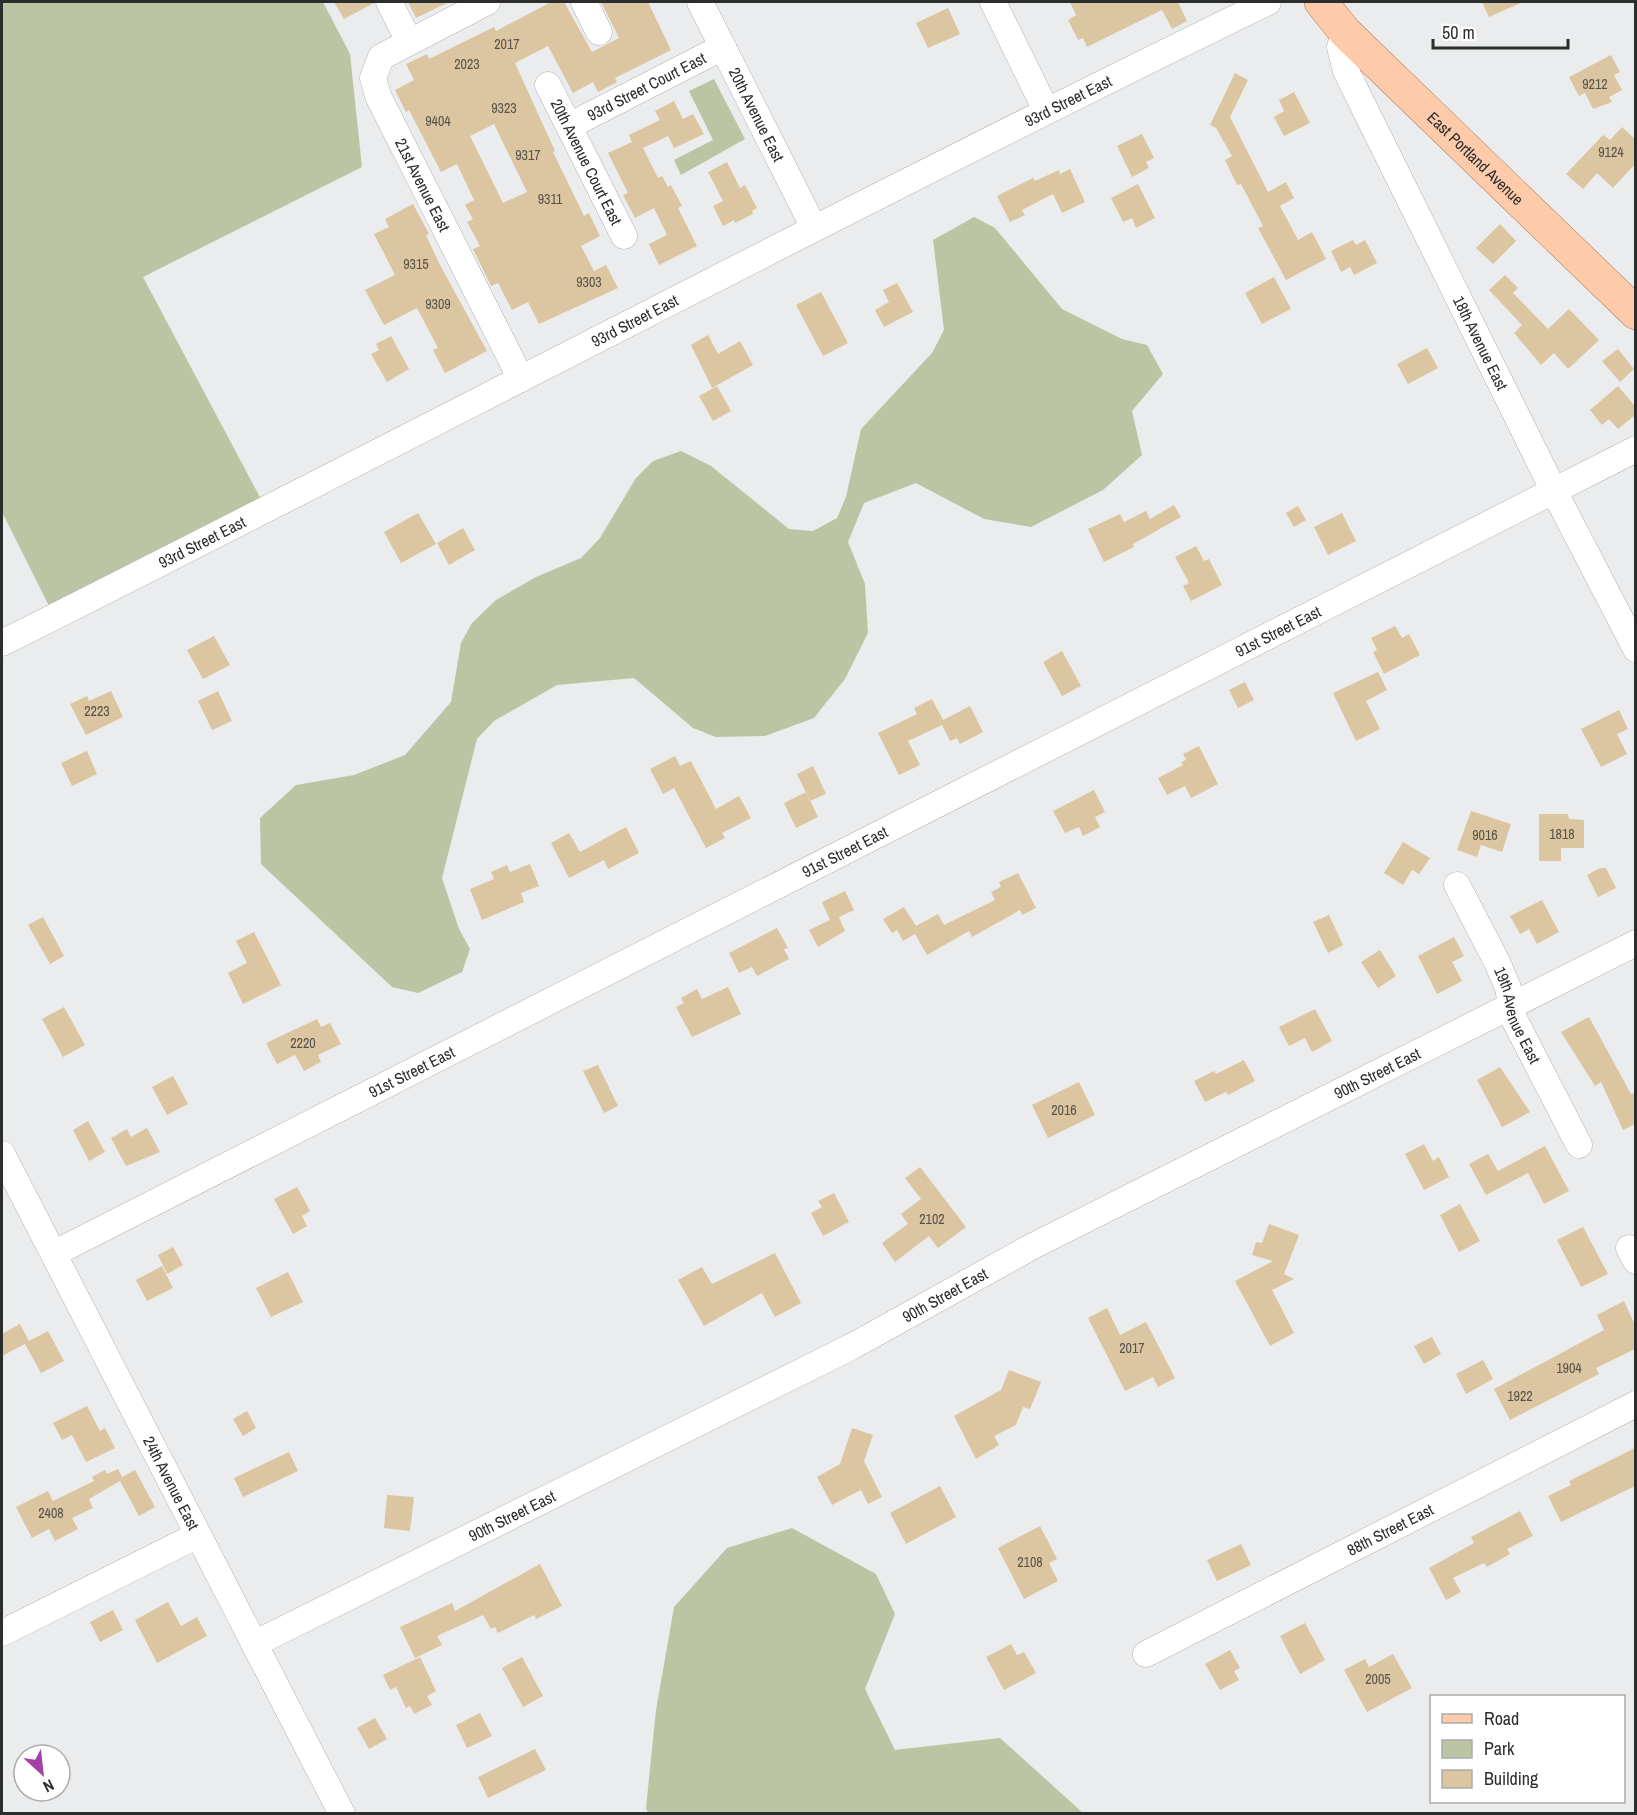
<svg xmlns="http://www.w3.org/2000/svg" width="1637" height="1815" viewBox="0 0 1637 1815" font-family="'Archivo Narrow',sans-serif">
<rect width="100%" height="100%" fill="#ebeced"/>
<path fill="#bbc5a3" d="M2 2H323L350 54 362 167 143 277 262 501 49 606 2 512Z
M714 79 745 139 681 175 674 160 713 140 689 91Z
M974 217 995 228 1062 309 1122 339 1147 345 1163 374 1132 411 1142 455 1103 490 1031 527 984 519 916 483 864 503 848 542 865 584 868 633 845 679 814 718 765 736 716 737 693 728 634 678 557 685 494 721 477 739 442 878 459 929 470 949 462 972 418 993 392 987 261 864 260 818 296 785 354 775 405 755 451 702 461 643 472 623 496 600 536 577 581 558 600 538 636 478 653 461 681 451 711 466 789 529 813 531 837 518 846 497 861 429 932 353 944 330 933 240Z
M792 1528 876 1574 895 1614 865 1689 895 1750 1000 1738 1083 1813H1090H648L646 1808 656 1710 674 1607 727 1548Z"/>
<path fill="#dcc6a1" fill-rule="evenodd" d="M334 2H374V3L344 19Z
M408 2H449L416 18Z
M551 2H564L592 52 619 38 601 2H648L671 50 615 78 617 82 598 92 593 82 573 93 548 46 515 63 555 151 553 152 584 216 589 213 600 236 581 246 594 271 606 265 618 288 539 324 528 302 512 310 498 283 491 286 473 249 480 246 467 222 473 219 465 205 474 200 457 164 441 172 409 110 406 112 395 90 414 80 406 64 427 54 429 59 494 27 496 31ZM494 124 527 192 503 203 470 136Z
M1070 2H1178L1187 21 1172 29 1162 10 1087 47 1083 38 1078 40 1068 20 1076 15Z
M1482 2H1523L1489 17Z
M948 8 960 34 928 48 916 23Z
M1611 55 1620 72 1614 75 1622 90 1609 97 1612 102 1593 109 1585 93 1579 96 1569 77Z
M1235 73 1248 80 1230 117 1268 192 1286 182 1294 198 1280 206 1298 240 1312 232 1326 259 1286 280 1258 228 1263 226 1241 184 1237 185 1225 160 1232 156 1216 128 1210 125Z
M1294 92 1310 123 1284 136 1274 117 1284 111 1279 100Z
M674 101 683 119 693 114 704 134 674 148 668 136 643 148 658 178 662 176 668 187 671 185 682 206 678 208 697 246 659 265 649 244 667 235 654 208 635 218 623 195 628 193 608 153 632 142 629 135 660 120 655 111Z
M1622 127 1635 139V164L1613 188 1597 173 1583 189 1566 174 1603 135 1610 140Z
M1142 134 1154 158 1146 162 1149 168 1132 177 1117 146Z
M727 162 740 188 745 185 757 208 752 211 753 214 735 223 734 220 723 226 713 206 723 201 708 172Z
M1070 169 1085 202 1062 213 1053 194 1022 210 1025 215 1010 222 997 196 1033 178 1035 181 1059 170 1060 174Z
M1138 184 1155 218 1136 228 1132 218 1123 222 1111 198Z
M413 204 429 234 426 235 439 263 487 351 445 373 433 350 438 348 417 308 384 325 365 290 395 275 374 234 389 227 385 219Z
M1500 224 1516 241 1493 264 1476 248Z
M1353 240 1356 245 1365 240 1377 263 1354 275 1350 267 1341 272 1331 251Z
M1505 275 1518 288 1513 293 1548 329 1569 309 1599 340 1568 369 1554 353 1541 365 1514 333 1522 325 1489 290Z
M1274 277 1291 309 1262 324 1245 293Z
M897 283 913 312 884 327 875 310 889 302 883 290Z
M821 292 848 343 823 356 796 305Z
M708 335 718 354 740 341 753 365 712 388 691 345Z
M391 336 409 369 387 382 371 354 379 350 376 344Z
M1427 348 1438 368 1408 384 1397 364Z
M1618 349 1634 369 1620 382 1602 361Z
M717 386 731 411 713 421 699 396Z
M1618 386 1635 406V415L1618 429 1609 419 1602 425 1590 410Z
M1174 505 1181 517 1133 544 1134 547 1104 562 1088 529 1120 514 1124 522 1146 511 1150 519Z
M1298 506 1306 520 1294 527 1286 513Z
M418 513 436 544 401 563 384 532Z
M1342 513 1356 541 1328 555 1314 527Z
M463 528 475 550 449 565 437 543Z
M1196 546 1204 561 1209 559 1222 585 1191 601 1183 586 1189 583 1175 557Z
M1395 626 1402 638 1409 634 1420 655 1384 674 1373 652 1377 650 1371 638Z
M214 636 230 665 203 679 187 650Z
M1062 651 1081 686 1062 696 1043 662Z
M1378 672 1387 690 1366 701 1380 729 1356 741 1333 693Z
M1245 682 1254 700 1238 708 1229 690Z
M111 691 123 717 86 735 70 704 87 696 89 701Z
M218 691 232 721 212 730 198 701Z
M932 699 943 720 970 706 983 732 960 744 957 738 950 741 942 725 908 741 920 765 899 775 878 733 917 714 914 708Z
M1619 710 1628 729 1617 734 1627 754 1601 767 1581 729Z
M1199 746 1218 784 1191 798 1185 786 1167 795 1158 778 1183 765 1181 762 1186 760 1183 754Z
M87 751 97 774 72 786 61 763Z
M675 756 680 766 691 761 716 809 739 796 751 818 722 833 725 838 706 848 674 788 663 794 650 769Z
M813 766 826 794 810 801 797 774Z
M1094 790 1105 812 1095 817 1100 827 1083 836 1079 827 1065 833 1053 811Z
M806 792 818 817 796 828 784 803Z
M1471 811 1511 824 1502 852 1481 845 1477 857 1457 850Z
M1539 814H1568L1569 819 1584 820V848H1561V861H1539Z
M626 827 639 853 608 869 604 860 569 878 551 843 569 833 580 852Z
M1403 842 1430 858 1419 874 1412 870 1403 885 1384 873Z
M530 864 539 886 521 893 524 902 482 920 470 889 494 879 491 872 507 865 510 872Z
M1600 868H1606L1616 888 1598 897 1587 875Z
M1018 873 1036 908 1022 915 1020 910 972 937 969 931 927 955 915 934 903 941 897 930 892 933 883 919 904 907 916 926 938 914 944 925 995 900 991 892 1001 887 999 882Z
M845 891 854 910 839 917 845 931 818 947 809 930 830 920 822 902Z
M1542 900 1559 932 1537 944 1529 929 1520 934 1510 916Z
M1329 915 1343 945 1328 953 1313 922Z
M43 917 64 956 50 964 28 925Z
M777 928 788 948 784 949 789 959 757 976 752 967 739 973 729 953Z
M254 932 281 985 243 1004 228 973 247 963 236 941Z
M1454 937 1464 956 1452 962 1462 981 1437 994 1418 956Z
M1380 950 1396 976 1378 988 1361 962Z
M728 987 741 1014 692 1037 676 1007 684 1003 681 998 697 989 702 999Z
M64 1007 85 1045 63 1057 42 1019Z
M1315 1009 1332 1041 1312 1052 1305 1038 1289 1046 1279 1027Z
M1589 1017 1631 1094 1635 1092V1124L1623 1130 1601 1082 1595 1086 1561 1032Z
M317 1019 321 1027 330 1023 341 1044 318 1055 321 1062 304 1071 295 1055 277 1064 266 1043Z
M1244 1060 1255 1081 1228 1095 1226 1092 1205 1102 1194 1081 1214 1071 1216 1074Z
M598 1065 618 1106 604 1113 583 1071Z
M1500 1067 1530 1112 1502 1127 1477 1080Z
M173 1076 188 1104 167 1115 152 1087Z
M1079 1082 1095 1115 1048 1138 1032 1105Z
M88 1121 105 1152 89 1161 73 1130Z
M147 1128 160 1152 126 1166 111 1138 127 1129 131 1137Z
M1424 1144 1433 1161 1439 1157 1449 1177 1424 1190 1405 1154Z
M1545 1146 1569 1191 1544 1204 1528 1173 1486 1195 1469 1164 1488 1154 1498 1171Z
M920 1167 966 1227 938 1248 929 1236 895 1262 882 1243 908 1224 901 1214 921 1199 905 1178Z
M297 1187 310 1211 302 1216 307 1226 293 1234 274 1199Z
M834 1193 849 1222 823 1236 811 1213 822 1207 818 1201Z
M1460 1204 1480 1241 1459 1252 1440 1215Z
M1269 1224 1299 1235 1284 1274 1294 1279 1272 1290 1294 1333 1270 1346 1235 1281 1273 1261 1252 1255 1256 1242 1262 1243Z
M1583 1227 1608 1274 1581 1287 1557 1240Z
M173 1247 183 1265 167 1274 158 1255Z
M775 1253 801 1303 775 1317 762 1293 704 1326 678 1280 702 1267 712 1284Z
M162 1266 173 1288 147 1301 136 1280Z
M288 1272 303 1302 271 1317 256 1288Z
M1624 1301 1635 1325V1349L1596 1368 1599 1374 1510 1420 1494 1389 1604 1330 1597 1315Z
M1107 1308 1120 1335 1146 1322 1175 1378 1158 1387 1153 1377 1125 1391 1088 1318Z
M20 1324 29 1341 48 1331 64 1361 41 1373 25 1344 2 1356V1334Z
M1432 1337 1441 1354 1424 1364 1414 1346Z
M1483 1360 1493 1379 1466 1394 1456 1374Z
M1009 1370 1041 1382 1030 1409 1023 1407 1016 1425 994 1436 999 1445 976 1459 954 1416 1001 1390Z
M87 1406 100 1431 105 1428 115 1448 86 1462 72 1435 62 1440 53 1423Z
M247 1411 256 1428 243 1436 233 1419Z
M852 1428 873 1435 864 1461 882 1497 868 1504 861 1490 832 1505 817 1477 840 1464Z
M1635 1448V1486L1561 1522 1548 1496 1571 1485 1569 1481Z
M289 1452 298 1471 243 1497 234 1478Z
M118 1469 122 1477 135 1470 155 1507 139 1516 120 1481 89 1499 93 1508 72 1518 78 1529 55 1541 49 1529 32 1538 16 1507 48 1491 53 1501 94 1481 92 1477 105 1470 107 1474Z
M940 1486 956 1517 906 1544 890 1513Z
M387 1495 414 1497 410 1531 384 1528Z
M1520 1511 1533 1536 1507 1549 1510 1554 1487 1567 1484 1563 1453 1578 1461 1592 1446 1600 1429 1568 1474 1543 1471 1537Z
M1040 1526 1057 1559 1049 1563 1058 1581 1024 1599 998 1548Z
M1241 1544 1251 1565 1217 1581 1207 1560Z
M540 1564 562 1606 536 1619 534 1615 498 1633 495 1627 491 1629 483 1615 437 1636 442 1645 415 1658 400 1627 452 1603 455 1611Z
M168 1602 181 1626 197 1617 207 1636 157 1663 135 1620Z
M113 1610 123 1630 100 1642 90 1622Z
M1305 1623 1325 1660 1300 1674 1280 1636Z
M1011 1644 1017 1655 1024 1652 1036 1673 1004 1690 986 1657Z
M1230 1650 1240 1668 1234 1671 1239 1680 1220 1690 1205 1664Z
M1393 1654 1412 1688 1367 1712 1344 1670 1365 1659 1369 1667Z
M420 1657 436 1691 427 1696 432 1705 414 1714 410 1706 406 1708 396 1687 390 1690 383 1675Z
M522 1657 543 1696 523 1707 502 1668Z
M480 1713 492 1736 467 1748 456 1725Z
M375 1718 387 1739 369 1749 357 1728Z
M535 1749 546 1770 488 1798 478 1777Z"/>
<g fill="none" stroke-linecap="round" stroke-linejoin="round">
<defs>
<g id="minor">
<path d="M389 2 409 41"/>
<path id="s1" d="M487 2 381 57 373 78 378 96 521 379"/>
<path d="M584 2 599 32"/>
<path id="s2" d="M700 2 814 228"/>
<path d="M993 2 1046 110"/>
<path id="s3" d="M1345 32 1340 47 1346 71 1554 491 1636 649"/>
<path id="s4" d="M548 85 624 236"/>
<path id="s5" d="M569 126 723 47"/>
<path id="s6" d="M2 643C425 431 843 209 1268 2"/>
<path id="s7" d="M1457 885 1497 962 1508 988 1514 1019 1579 1145"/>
<path id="s8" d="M2 1154 342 1814"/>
<path d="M1629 1248 1636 1261"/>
<path id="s9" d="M55 1253 1636 449"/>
<path d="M2 1633 198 1535"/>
<path id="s10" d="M254 1644 851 1347 1033 1246 1636 943"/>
<path id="s11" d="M1146 1654 1636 1404"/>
</g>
<g id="major">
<path id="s12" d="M1321 2 1345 32 1636 313"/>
</g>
</defs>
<use href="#minor" stroke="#b3b3b4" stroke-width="27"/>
<use href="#major" stroke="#b37e58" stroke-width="34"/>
<use href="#minor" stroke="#fff" stroke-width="26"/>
<use href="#major" stroke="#fdcba9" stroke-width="33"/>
</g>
<g text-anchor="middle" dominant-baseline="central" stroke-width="6" stroke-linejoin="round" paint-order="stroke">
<g font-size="14" fill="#58534a">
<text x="507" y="44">2017</text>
<text x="467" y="64">2023</text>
<text x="1595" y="84">9212</text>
<text x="504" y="108">9323</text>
<text x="438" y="121">9404</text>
<text x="1611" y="152">9124</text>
<text x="528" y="155">9317</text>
<text x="550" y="199">9311</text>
<text x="416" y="264">9315</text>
<text x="589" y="282">9303</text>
<text x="438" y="304">9309</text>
<text x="97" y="711">2223</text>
<text x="1562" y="834">1818</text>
<text x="1485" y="835">9016</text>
<text x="303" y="1043">2220</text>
<text x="1064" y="1110">2016</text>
<text x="932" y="1219">2102</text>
<text x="1132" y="1348">2017</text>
<text x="1569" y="1368">1904</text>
<text x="1520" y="1396">1922</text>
<text x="51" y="1513">2408</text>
<text x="1030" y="1562">2108</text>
<text x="1378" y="1679">2005</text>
</g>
<g font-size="16" fill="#2c2d2d" stroke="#fff">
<text stroke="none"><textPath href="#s5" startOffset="87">93rd Street Court East</textPath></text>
<text stroke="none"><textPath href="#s6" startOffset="1196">93rd Street East</textPath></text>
<text stroke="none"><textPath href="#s2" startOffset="126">20th Avenue East</textPath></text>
<text stroke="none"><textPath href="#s12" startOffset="220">East Portland Avenue</textPath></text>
<text stroke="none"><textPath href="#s4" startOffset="86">20th Avenue Court East</textPath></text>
<text stroke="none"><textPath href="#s1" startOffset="260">21st Avenue East</textPath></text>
<text stroke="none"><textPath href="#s6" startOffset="710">93rd Street East</textPath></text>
<text stroke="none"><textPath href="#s3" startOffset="344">18th Avenue East</textPath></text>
<text stroke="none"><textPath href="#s6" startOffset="224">93rd Street East</textPath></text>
<text stroke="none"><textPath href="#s9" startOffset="1372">91st Street East</textPath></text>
<text stroke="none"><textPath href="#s9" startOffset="886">91st Street East</textPath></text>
<text stroke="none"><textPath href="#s7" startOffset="144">19th Avenue East</textPath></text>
<text stroke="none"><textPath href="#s9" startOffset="400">91st Street East</textPath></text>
<text stroke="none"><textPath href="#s10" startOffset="1260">90th Street East</textPath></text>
<text stroke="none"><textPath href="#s10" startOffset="774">90th Street East</textPath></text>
<text stroke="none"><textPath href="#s8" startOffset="370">24th Avenue East</textPath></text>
<text stroke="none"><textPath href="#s10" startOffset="288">90th Street East</textPath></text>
<text stroke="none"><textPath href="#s11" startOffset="274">88th Street East</textPath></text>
</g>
</g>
<rect width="1637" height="1815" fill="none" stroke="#2c2d2d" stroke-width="6"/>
<rect x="1430" y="1695" width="195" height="108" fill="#ffffff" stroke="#ababab" stroke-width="1.5"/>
<rect x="1442" y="1714" width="30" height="9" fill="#fdcba9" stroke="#ababab" stroke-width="1.5"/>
<text x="1484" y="1725" font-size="18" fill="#2c2d2d">Road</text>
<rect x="1442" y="1740" width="30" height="18" fill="#bbc5a3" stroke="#ababab" stroke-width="1.5"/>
<text x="1484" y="1755" font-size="18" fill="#2c2d2d">Park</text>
<rect x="1442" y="1770" width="30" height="18" fill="#dcc6a1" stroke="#ababab" stroke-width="1.5"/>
<text x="1484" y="1785" font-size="18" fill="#2c2d2d">Building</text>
<g transform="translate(42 1773) rotate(153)"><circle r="28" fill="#ffffff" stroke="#ababab" stroke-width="1.5"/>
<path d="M0-4.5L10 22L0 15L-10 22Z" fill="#a541a5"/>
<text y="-9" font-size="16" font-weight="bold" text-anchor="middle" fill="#2c2d2d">N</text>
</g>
<path d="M1433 39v9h135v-9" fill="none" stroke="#2c2d2d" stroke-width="3"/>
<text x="1442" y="39" font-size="18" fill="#2c2d2d" stroke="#ffffff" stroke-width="4.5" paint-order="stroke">50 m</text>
</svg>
